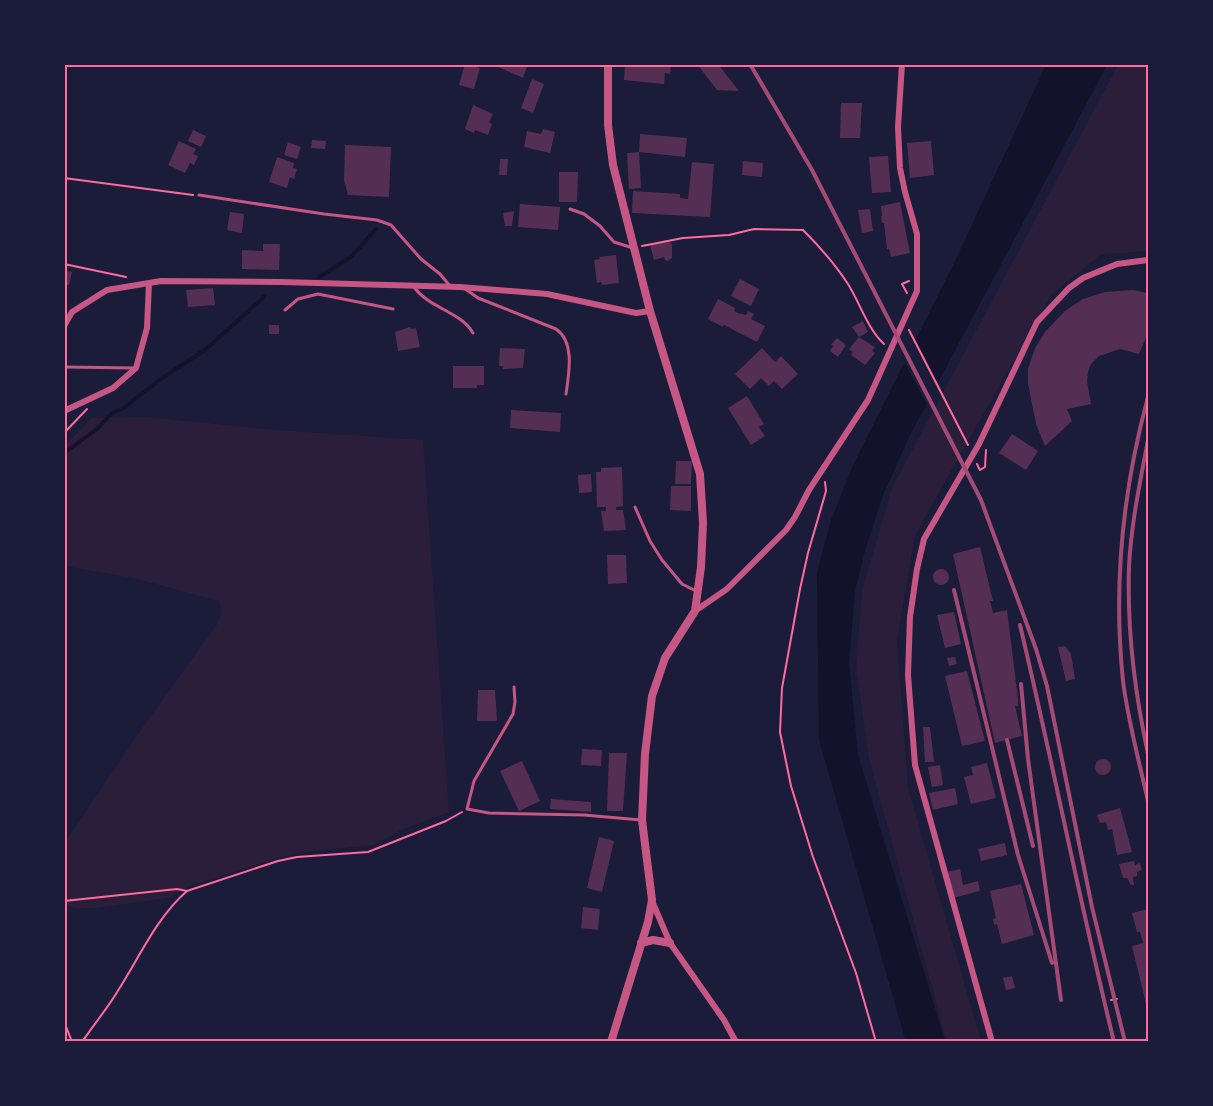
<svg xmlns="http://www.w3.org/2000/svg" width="1213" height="1106" viewBox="0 0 1213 1106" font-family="'PT Serif',serif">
<rect width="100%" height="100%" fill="#1b1b3a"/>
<path fill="#2a1e3b" d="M1118 65H1148V251L1100 255 1051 295 915 535 897 640 908 788 981 1041 947 1042 869 759 856 668 862 591 892 488Z
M146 417 276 430 423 440 449 812 403 829 373 845 302 852 282 857 189 886 168 898 96 908H75L65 905 64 844 142 728 216 626 222 614 219 601 133 578 65 566V445L92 418Z"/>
<path fill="#12122b" d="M1046 65H1107L910 435 883 495 865 550 855 591 849 663 858 755 945 1041 906 1042 819 740 817 573 831 520 854 463 957 257Z"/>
<path fill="#1b1b3a" d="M914 336 939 386 928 407 903 360Z"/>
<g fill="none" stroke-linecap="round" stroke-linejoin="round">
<path stroke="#12122b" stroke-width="4" d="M319 277 351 257 376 229
M64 453 97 429 112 413 122 409 161 379 205 350 264 297"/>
</g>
<path fill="#542f53" d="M465 64 480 68 474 89 459 85Z
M492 64H528L523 78Z
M625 64H671L670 74 665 73 664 84 624 80Z
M697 64H718L739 91 717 90Z
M532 79 544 84 533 113 521 108Z
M841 103H862L860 138H840Z
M473 105 493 114 489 122 492 124 488 135 475 130 474 133 465 129Z
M543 129 555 132 550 153 524 147 527 131 541 134Z
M193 130 206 136 201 147 188 141Z
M640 134 687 138 685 157 639 152 641 188 629 189 627 153 639 152Z
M312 140 326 141 325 149 311 148Z
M179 141 196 149 193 154 198 156 194 165 190 163 185 173 168 165Z
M931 141 934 175 910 178 907 143Z
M288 142 301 147 297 159 284 155Z
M345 145 391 147 389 197 348 195 344 180Z
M888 156 891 192 872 193 869 157Z
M277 157 294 163 293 168 297 169 294 179 290 177 287 188 269 182Z
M500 159H508L507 175H499Z
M743 161 763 163 762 177 742 175Z
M692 162 714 164 710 217 632 213 633 191 680 194V198L688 199Z
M559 172H578L577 202H559Z
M900 202 910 253 891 257 889 249H887L884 223H882L881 216H882L881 206Z
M520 204 560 207 558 230 518 227Z
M870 209 873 231 862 233 858 210Z
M514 211 512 226H505L503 213Z
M230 212 244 214 242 233 227 230Z
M667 240 672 244V258L668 261 665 260 664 257 654 260 650 245Z
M263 244H280L279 270 242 269V250L263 251Z
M616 255 619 283 602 285 601 282 597 283 594 260 600 259 599 257Z
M64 270 72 272 69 285 64 284Z
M740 279 759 289 751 306 731 296Z
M213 288 215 305 188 307 186 290Z
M1133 290 1148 293 1147 322 1148 323V333L1139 354 1120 349 1099 356 1091 364 1088 372 1087 381 1091 404 1067 409 1072 421 1045 446 1036 424 1028 383V369L1035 348 1045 332 1065 311 1083 299 1105 292Z
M718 299 735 308 734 311 738 313 746 315 748 311 754 314 751 319 765 326 757 342 724 325 723 327 708 319Z
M863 321 868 332 859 337 875 347 872 351 875 353 865 365 851 355 853 352 849 349 859 337 852 327Z
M269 325H279V334H269Z
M410 327 411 329 416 328 420 347 398 351 395 332Z
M837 338 846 345 838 357 830 351 833 346 831 345Z
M500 348 525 349 523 368 503 369V366H499Z
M762 348 775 362 781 356 798 374 782 389 774 381 769 386 761 378 750 389 735 374Z
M453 366H484V385H477V388H453Z
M747 396 764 424 759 427 765 436 751 445 728 408Z
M511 410 561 413 560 432 510 428Z
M1012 434 1038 451 1026 470 999 453Z
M676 461H692L691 484H675Z
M622 467 623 506 616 507V510H623L626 530 604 531 601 511H606V507H597L596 472H601V468Z
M591 474 592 492 579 493 578 475Z
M671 486H691V511L670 510Z
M980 547 993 601H990L993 613 1007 610 1018 699V706H1015L1022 736 995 743 953 554Z
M607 555H626L627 583 608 584Z
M933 577a8 8 0 1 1 16 0a8 8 0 1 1-16 0Z
M954 612 961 644 945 648 937 615Z
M1065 646 1071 654 1075 679 1066 681 1058 647Z
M955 657 957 664 949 666 947 658Z
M967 671 985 741 962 746 945 676Z
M478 690H495L497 721H477Z
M923 727H930L934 762H925Z
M582 749 602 750 601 766 581 765Z
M609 753H627L623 811H607Z
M1095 767a8 8 0 1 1 16 0a8 8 0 1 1-16 0Z
M522 761 540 801 519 811 500 771Z
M987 763 996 798 971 804 964 777 973 775 971 767Z
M940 765 943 785 932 787 928 767Z
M955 788 958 804 933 810 929 793Z
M551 799 591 802V812L550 809Z
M1120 808 1132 852 1117 855 1112 829 1108 830 1106 822 1100 823 1097 815Z
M599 837 614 841 602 892 587 888Z
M1005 843 1007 855 981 861 978 849Z
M1134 861 1135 865 1140 863 1142 870 1137 872V876L1133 877 1134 885H1131L1127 878H1123L1119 864Z
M960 869 963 885 978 881 980 891 953 898 947 872Z
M1021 884 1034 935 1002 944 997 924 994 925 993 919 996 918 990 891Z
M583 907 600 909 598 930 581 928Z
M1148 909V1012L1132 946 1143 943 1140 932H1137L1132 913Z
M1012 976 1015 988 1006 990 1003 978Z"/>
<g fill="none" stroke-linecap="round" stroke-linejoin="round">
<path stroke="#ff6b9d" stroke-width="2" d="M64 178 193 195
M642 246 683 238 729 235 754 229 803 230C820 247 835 264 848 284 860 303 867 328 884 344
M64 264 126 277
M907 293 902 284 909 281
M909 330 968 445
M64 433 87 409
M977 464 980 470 985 467 986 450
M825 482 826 491 808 553 800 589 782 688 780 732 791 786 813 857 856 973 876 1042
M64 901 177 889 187 891
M1111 1000 1117 999
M64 1021 72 1042
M82 1042C94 1024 108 1008 119 989 140 956 157 917 187 891L278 861 297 857 368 852 446 821 462 812"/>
<path stroke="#c65784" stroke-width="3" d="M199 195 324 214 377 220 391 225 421 259 440 274 450 286
M570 209 584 214 600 226 614 242 633 248
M414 287C430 309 460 311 473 333
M464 288 478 298 556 329C575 342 569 373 566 394
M285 310 298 299 318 294 393 309
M64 367 134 368
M635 507 650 541 662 560 682 584 696 591
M514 687 515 702 513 714 474 781 467 809 489 813 584 815 641 820"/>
<path stroke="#c65784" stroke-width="6" d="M64 326 72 312 107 290 161 281 281 282 460 287 547 294 636 313 650 311
M64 411 113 388 136 368 147 328 149 283
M695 611 727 589 786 530 795 517 809 490 868 400 917 291V234L905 192 900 168 898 127 902 64
M652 901 670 943 724 1020 736 1042
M992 1042 915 765 908 675 910 617 917 569 924 539 979 444 1037 322 1069 288 1083 278 1117 264 1148 260"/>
<path stroke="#c65784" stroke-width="8" d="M608 64V125L613 165 650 311 700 474 703 523 701 567 695 611 665 658 652 696 645 754 642 820 652 900 648 922 611 1042
M641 943 653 940 670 943"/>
<path stroke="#a44b75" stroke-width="4" d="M750 64 812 170 981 500 1036 649 1047 686 1092 907 1125 1042
M1148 397C1123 489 1113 585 1123 681 1128 721 1139 761 1148 801
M1148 440C1140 482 1131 525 1129 567 1127 629 1135 694 1148 754
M954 590 1018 855 1052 963
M1020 625C1053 764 1080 903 1114 1042
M1021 684 1028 759 1061 1000
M1007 740 1033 846"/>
</g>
<rect width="1213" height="1106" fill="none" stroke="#1b1b3a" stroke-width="132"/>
<rect x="66" y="66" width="1081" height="974" fill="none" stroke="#ff6b9d" stroke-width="2"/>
</svg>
